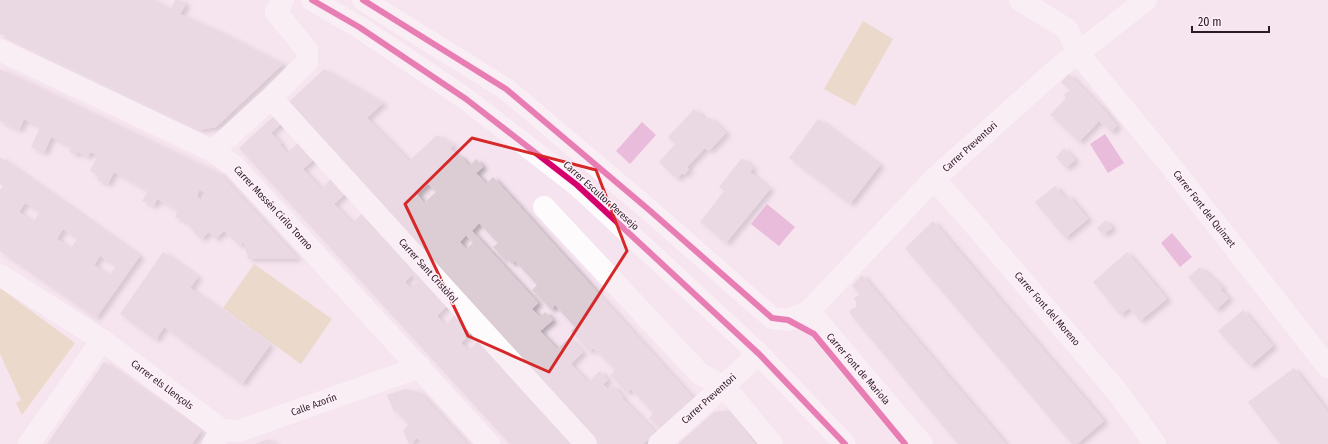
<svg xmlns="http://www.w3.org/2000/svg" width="1328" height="444" viewBox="0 0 1328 444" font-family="'Fira Sans Condensed',sans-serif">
<defs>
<filter id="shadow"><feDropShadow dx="4.5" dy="2.5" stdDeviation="2" flood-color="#0004"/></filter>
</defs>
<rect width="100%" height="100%" fill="#f5e4ef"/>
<path fill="#decda1" d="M863 21 893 39 855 106 824 89Z
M254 264 332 319 301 364 223 308Z
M0 288 75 343 22 415 16 403 21 400 0 354Z"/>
<path fill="#da8cc4" d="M642 122 656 135 630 164 616 151Z
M1105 134 1124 163 1108 173 1090 144Z
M767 204 795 227 779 246 751 224Z
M1172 233 1192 257 1180 267 1161 243Z"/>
<path fill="#dcccd3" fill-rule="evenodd" filter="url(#shadow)" d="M0 0H156V2L171 9 175 0H179L186 4 180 14 218 31 283 64 216 127 200 130 0 34Z
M0 69 220 174 298 259H248L244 242 240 246 224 231 215 239 209 232 201 239 185 222 175 217 178 210 157 199 154 206 142 201 148 191 114 172 108 184 97 180 99 175 90 171 98 155 90 152 88 157 77 152 76 155 69 152 71 147 51 137 44 153 31 147 40 127 24 119 19 130 0 121ZM199 190 206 193 201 200 197 197Z
M324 69 383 103 367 118 409 161 437 135 454 145 450 148 458 157 459 155 469 166 476 159 483 167 476 173 486 184 493 177 693 398 660 429 649 418 653 413 631 389 627 393 610 375 615 370 593 348 589 352 571 331 575 327 555 305 551 310 543 301 532 290 537 285 515 261 512 264 506 257 504 259 493 247 498 243 479 223 472 231 538 303 532 309 540 317 545 312 553 320 540 331 557 349 569 338 583 352 571 364 581 375 588 382 600 371 608 380 603 384 608 389 613 385 623 397 622 398 656 433 643 444H598L287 104ZM428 184 436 192 424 203 417 194ZM466 235 473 243 466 249 460 242Z
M1069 74 1104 110 1117 126 1111 132 1099 121 1079 142 1050 115 1066 98 1063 95 1070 90 1061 82Z
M694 109 706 120 709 117 726 133 709 151 705 148 687 167 689 169 684 175 682 173 677 179 659 162 675 144 668 137Z
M276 114 283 122 271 133 281 143 280 145 287 153 300 141 315 158 303 169 321 189 333 177 347 192 334 204 352 223 364 212 449 304 437 316 445 325 457 313 474 330 461 343 468 351 481 338 571 444H510L239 148ZM412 275 417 282 410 288 405 282Z
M818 119 880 165 850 204 789 158Z
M1064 148 1075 160 1066 168 1056 157Z
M0 157 140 256 96 318 0 251V190L3 186 0 184ZM25 203 40 212 33 222 19 212ZM63 229 77 239 71 248 57 239ZM100 256 116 266 109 275 94 265Z
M742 158 753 168 750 172 770 189 726 243 700 222 724 191 719 187Z
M1055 186 1065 198 1068 195 1088 219 1065 238 1035 202Z
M1106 220 1112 228 1103 235 1097 228Z
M933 221 1104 421 1077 444H1072L905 248Z
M163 252 198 277 190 288 270 345 242 384 164 327 156 340 120 314Z
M1127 252 1167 299 1140 321 1129 308 1120 315 1093 282Z
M1200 267 1222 287 1221 290 1229 298 1216 310 1188 277Z
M862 275 1006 444H958L851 315 850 310 856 307V302L854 298 860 294 852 286Z
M1243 310 1273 346 1250 366 1218 331Z
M104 362 201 431 192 444H47Z
M1294 368 1328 412V444H1280L1248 402Z
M405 389 419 392 467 444H423L417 438 411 444H409L403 430 408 425 396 411 394 412 387 395Z
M731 410 755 444H678L714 412Z
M268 439 276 444H255Z"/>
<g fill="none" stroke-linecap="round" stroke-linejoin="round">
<path stroke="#fefbfd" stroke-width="22" d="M363 0 506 89 648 209 772 318 788 320 809 311 934 179 1057 69 1146 0
M1020 0 1067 29 1078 53 1166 160 1328 367
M0 50 213 151 234 166 489 444
M271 98 586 444
M213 151 271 98 307 62V50L276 12 283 0
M934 179 972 222 1119 394 1155 444
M544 207 700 374 724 386 772 444
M0 275 102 340 222 430
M809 311 922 444
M29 444 102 340
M213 444 222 430 239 431 420 367
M659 444 759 354"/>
<path stroke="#fefbfd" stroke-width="22" d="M312 0 359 27 466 99 577 185 759 354 845 444"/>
<defs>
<path id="cycleway" d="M312 0 359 27 466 99 577 185 759 354 845 444
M363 0 506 89 648 209 772 318 788 320 814 334 905 444"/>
</defs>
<use href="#cycleway" stroke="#ffeff9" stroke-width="8"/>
<use href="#cycleway" stroke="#d6006c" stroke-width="6"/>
</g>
<path d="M0 0H1328V444H0ZM472 138 596 170 627 251 549 372 468 336 405 204Z" fill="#f5e4ef" fill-opacity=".55" fill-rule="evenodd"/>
<path fill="none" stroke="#d62828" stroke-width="3" stroke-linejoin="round" d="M472 138 596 170 627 251 549 372 468 336 405 204Z"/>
<g text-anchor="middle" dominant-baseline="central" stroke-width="3" stroke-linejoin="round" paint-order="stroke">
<g font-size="10" fill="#2a1c25" stroke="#ffeff9">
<text transform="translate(970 147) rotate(-42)">Carrer Preventori</text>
<text transform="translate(601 196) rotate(42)">Carrer Escultor Peresejo</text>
<text transform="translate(273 208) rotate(47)">Carrer Mossèn Cirilo Tormo</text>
<text transform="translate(1204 209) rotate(52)">Carrer Font del Quinzet</text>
<text transform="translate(428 271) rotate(48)">Carrer Sant Cristòfol</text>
<text transform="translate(1047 309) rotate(49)">Carrer Font del Moreno</text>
<text transform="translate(858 369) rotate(49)">Carrer Font de Mariola</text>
<text transform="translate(162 385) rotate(37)">Carrer els Llençols</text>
<text transform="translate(709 399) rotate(-42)">Carrer Preventori</text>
<text transform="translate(314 405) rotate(-20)">Calle Azorín</text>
</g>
</g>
<path d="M1192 26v6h77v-6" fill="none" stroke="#2a1c25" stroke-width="2"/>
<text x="1198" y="26" font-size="12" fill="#2a1c25" stroke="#ffeff9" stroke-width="3" paint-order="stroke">20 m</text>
</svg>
